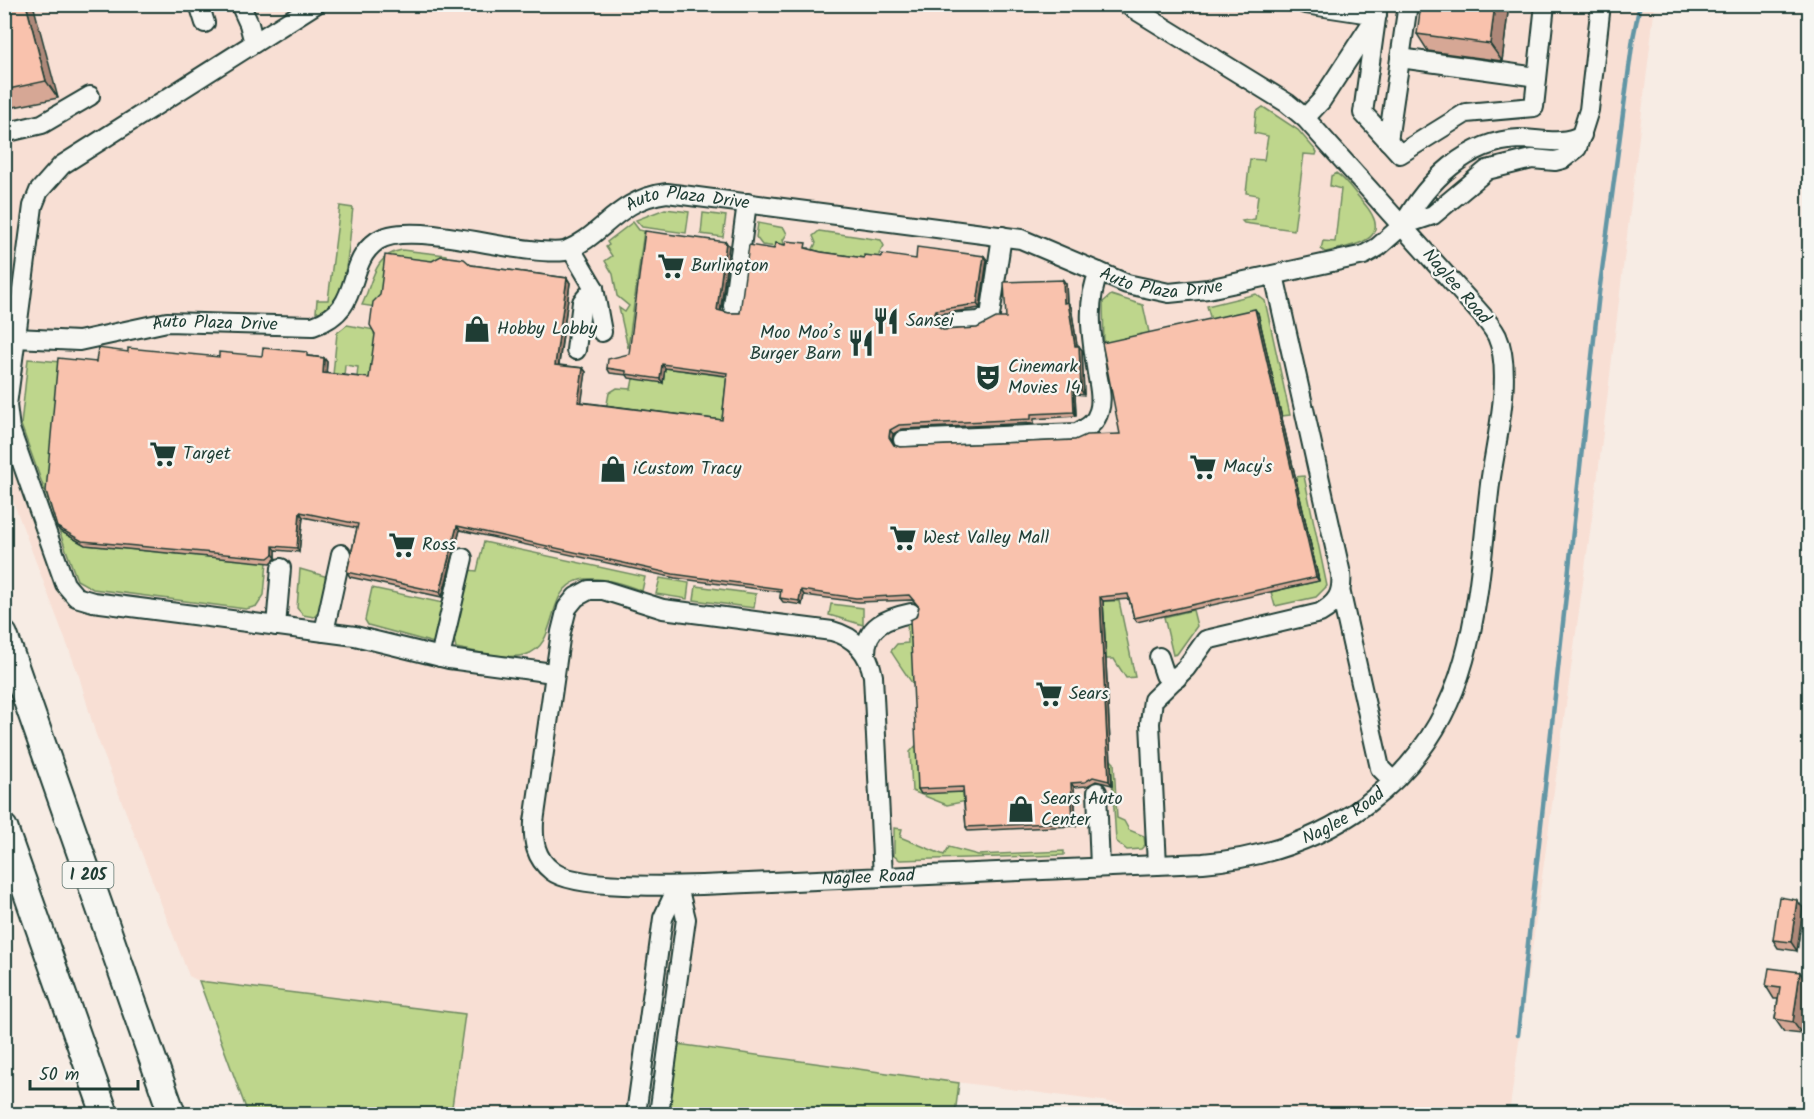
<svg xmlns="http://www.w3.org/2000/svg" width="1814" height="1119" viewBox="0 0 1814 1119" font-family="Kalam,sans-serif">
<rect width="100%" height="100%" fill="#f7ece4"/>
<filter id="ink" filterUnits="userSpaceOnUse"><feTurbulence type="fractalNoise" baseFrequency=".0167" numOctaves="2"/><feDisplacementMap in="SourceGraphic" scale="12" xChannelSelector="R" yChannelSelector="G"/><feConvolveMatrix kernelMatrix="1 2 1 2 8 2 1 2 1" color-interpolation-filters="sRGB"/></filter>
<g filter="url(#ink)">
<path fill="#f8dfd4" d="M4 5H1655L1597 482 1509 1114H1200L638 1040 627 1114H451L465 1014 199 981 189 976 95 732 79 676 5 480Z"/>
<path fill="#bed68c" stroke="#6e8a60" stroke-width="1.5" d="M1263 107 1298 130 1317 152 1316 155 1304 154 1294 230 1244 223 1242 221 1255 219 1258 195 1246 193 1250 159 1264 160 1268 136 1254 133 1256 112Z
M1336 173C1346 179 1354 192 1362 201 1397 240 1356 245 1325 252L1321 249 1323 241 1335 242 1341 189 1330 186 1331 176Z
M340 206 353 208C349 233 350 311 316 312L317 300H328Z
M665 209 689 212 686 233 642 227 636 220Z
M703 213 726 216 723 237 701 234Z
M633 222 639 230 644 231 628 348 619 308 625 312 629 306 617 296 613 274 605 261 612 256 606 247 609 245 607 242Z
M758 223 784 228 787 234 783 240 785 248 762 245 756 237Z
M819 231 881 240 884 246 879 254 881 261 811 253 816 243 813 236Z
M402 250 446 255 447 260 383 300 376 307 362 305C373 282 373 255 402 250Z
M1256 294 1265 301 1290 415 1282 416 1212 324 1207 306Z
M1111 295 1143 305 1150 337 1104 347 1103 302Z
M347 325 375 330 374 334 377 335 372 378 357 377 358 367 345 365 344 376 333 375 337 333Z
M28 359 61 362 60 531 85 545 267 562 264 595 257 606 246 609 93 589 77 580 21 425Z
M665 368 731 377 725 425 606 409 609 393 617 388 631 389 633 379Z
M1304 476 1327 586 1316 597 1275 606 1271 592 1319 581 1295 477Z
M484 542 645 577 642 591C525 545 573 642 525 655 505 660 476 651 456 648L453 634 468 570 477 571Z
M300 569 328 577 322 609 314 617 303 615 297 608Z
M660 578 689 583 687 599 656 594Z
M696 586 756 594 754 608 694 600Z
M372 588 443 603 434 643 368 625 365 620Z
M1103 601H1119L1135 677 1126 678 1114 659H1106Z
M831 604 863 608V625L829 615Z
M1193 610 1197 626 1177 654 1173 655 1164 617Z
M907 620H913L916 688C913 685 893 655 891 651L897 644 908 643Z
M919 742 966 791 967 801 947 805 912 791 910 752Z
M1111 760 1114 763 1117 818 1124 821 1129 830 1144 836 1145 845 1141 849 1127 850 1116 841Z
M894 828 902 829 900 837 944 855 949 847 978 855 1064 851V855L900 860 894 856Z
M199 981 465 1014 451 1114H248Z
M677 1044 959 1083 955 1114H668Z"/>
<g fill="none" stroke-linecap="round" stroke-linejoin="round">
<path stroke="#6296a5" stroke-width="4.5" d="M1518 1035 1599 293 1633 38 1640 4"/>
<defs>
<g id="minor">
<path d="M199 4 205 23"/>
<path d="M240 4 249 24 254 43"/>
<path d="M316 4 62 165 39 191 33 206 7 405 10 429 65 584 76 597 93 602 355 636 449 659 553 673"/>
<path d="M1378 4 1363 113 1400 154 1466 113 1534 107 1545 4"/>
<path d="M1400 58 1537 77"/>
<path d="M1305 118 1321 101 1377 15 1305 4"/>
<path d="M4 133 42 124 90 96"/>
<path d="M1388 141 1408 4"/>
<path d="M1403 225C1427 182 1467 141 1519 139 1542 139 1561 146 1582 135"/>
<path d="M571 249 594 288 602 332"/>
<path d="M733 306 747 203"/>
<path d="M946 323 979 321 990 316 1002 236"/>
<path id="s1" d="M15 338 79 341 167 322 313 326C365 309 343 265 377 241 410 218 520 257 565 251 603 236 617 199 667 193L1021 239 1127 284 1169 293 1208 289 1364 255 1378 247 1403 225 1433 215 1487 170 1532 159 1555 161 1563 159 1577 148 1589 110 1601 4"/>
<path d="M576 350 582 302 594 288"/>
<path d="M903 440 1077 433C1087 428 1096 423 1099 411 1103 399 1099 385 1097 373 1092 339 1085 304 1099 272"/>
<path d="M1341 594 1380 768 1393 781"/>
<path d="M276 626 281 568"/>
<path d="M324 632 341 554"/>
<path d="M866 654C865 626 887 618 911 613"/>
<path d="M440 657 463 558"/>
<path d="M1159 657 1165 675 1177 678"/>
<path d="M1097 792 1100 867"/>
<path d="M1157 865 1150 723 1153 700 1186 668 1206 640 1320 613C1337 603 1343 594 1341 574L1274 275"/>
<path id="s2" d="M883 877 873 676C869 653 855 637 832 631L663 609 603 590H589L576 597 567 608 561 632 534 822C533 841 535 858 552 871 575 889 670 886 702 885L1203 863C1326 853 1430 783 1464 660 1480 604 1483 542 1490 484 1495 444 1514 374 1497 336 1491 324 1481 314 1472 304L1305 118 1287 103 1126 4"/>
<path d="M636 1114 663 918 678 886"/>
<path d="M659 1114 686 919 678 886"/>
</g>
<path id="highway" d="M4 635 172 1114
M4 828 105 1114"/>
</defs>
<use href="#minor" stroke="#1f3d34" stroke-width="22"/>
<use href="#highway" stroke="#1f3d34" stroke-width="30"/>
<use href="#minor" stroke="#f6f6f2" stroke-width="18"/>
<use href="#highway" stroke="#f6f6f2" stroke-width="26"/>
</g>
<path fill="#d6a795" stroke="#1f3d34" stroke-width="1.5" d="M4 4 58 98 4 109Z
M1509 4 1502 61 1428 51 1417 34Z
M729 246 721 311 729 313H740L774 249 809 248V249L821 252 864 258 882 257 916 259 984 256 987 260 980 308 939 314 935 324 936 326 943 330 977 328 1006 318 1063 280 1066 284 1067 302 1071 307 1077 346 1082 350 1084 395 1075 394 1076 416 1034 419V423L902 429 893 434 892 441 895 446 900 447 1075 440 1120 434 1258 313 1319 581 1137 622 1134 618 1129 599 1103 601 1112 785 1096 781 1087 786 1074 787 1076 826 968 831 966 827 963 792 921 794 918 789 916 617 919 607 912 600 859 602 804 595 802 605 783 602 780 598 781 592 675 578 460 530 442 597 350 577 347 572 357 528 303 517 299 552 276 550V558L271 563 85 545 60 531 57 527 96 362 128 352 219 357 310 356 324 358 327 362 326 373 369 378 432 261 471 265 567 278 570 283 559 365 583 368 586 372 581 402 722 420 727 376 665 368 663 383 629 378 627 375 610 373 607 368 629 354Z
M1803 908 1797 951 1778 948 1773 940Z
M1800 972 1809 985 1802 1034 1784 1032 1775 1019 1778 999H1774L1766 986Z"/>
<path fill="#ae8879" stroke="#1f3d34" stroke-width="1.5" d="M26 4H33L58 98 46 81Z
M1495 4H1509L1502 61 1490 44Z
M726 242 729 246 720 314 717 310Z
M984 256 987 260 980 308 977 304Z
M567 278 570 283 558 369 555 365Z
M1063 280 1066 284 1067 307 1064 303Z
M1068 302 1071 307 1078 351 1075 346Z
M1255 309 1258 313 1319 581 1316 577Z
M936 310 939 314 935 324 937 330 932 320Z
M1079 346 1082 350 1084 395 1081 390Z
M324 358 327 362 326 377 323 373Z
M662 364 665 368 663 383 660 379Z
M583 368 586 372 581 406 578 402Z
M1073 390 1075 394 1076 416 1074 412Z
M890 430 893 434 892 441 889 437Z
M300 512 303 517 299 552 297 548Z
M457 526 460 530 442 597 440 592Z
M273 546 276 550V558L273 554Z
M801 590 804 595 802 605 799 601Z
M1100 597 1103 601 1112 785 1109 781Z
M1071 783 1074 787 1076 826 1073 822Z
M1797 900 1803 908 1797 951 1791 942Z
M1800 972 1809 985 1802 1034 1793 1022Z"/>
<path fill="#f9c2ad" stroke="#1f3d34" stroke-width="1.5" d="M4 4H26L46 81 4 90Z
M1421 4H1495L1490 44 1417 34Z
M645 231 726 242 717 310 729 313H740L749 245 774 249 776 243 785 245 786 241 806 243 805 248 821 252 864 258V255L882 257V254L916 259 917 247 984 256 977 304 936 310 932 320 934 325 943 330 977 328 996 318H1006L1004 282 1063 280 1064 303 1068 302 1075 346H1079L1081 390H1073L1074 412 1031 414V419L899 425 890 430 889 437 894 445 900 447 1075 440 1086 435 1120 434 1102 343 1255 309 1316 577 1134 618 1128 594 1100 597 1109 781 1093 777 1085 782 1071 783 1073 822 966 827 963 787 918 789 910 620 916 617 919 607 909 595 856 598 801 590 799 601 780 598 781 589 673 574 457 526 440 592 347 572 358 524 300 512 297 548 273 546V554L268 558 82 541 57 527 46 491 58 358 96 362 98 348 128 352V348L219 357V352L262 356 263 348 307 352V356L324 358 323 373 369 378 375 334 370 325 373 302 380 295 385 255 432 261 441 256 464 259 471 265 567 278 555 365 583 368 578 402 722 420 727 373 662 364 660 379 626 374V371L607 368 608 359 629 354Z
M1779 897 1797 900 1791 942 1773 940Z
M1769 968 1800 972 1793 1022 1775 1019 1780 988 1766 986Z"/>
</g>
<defs>
<symbol id="supermarket-bare" viewBox="-9 -9 18 18"><path d="M-6-5.5h2.5l.6 2H6L4.5 2H-2.5L-4.4-4H-6ZM-1.5 3.2a1.3 1.3 0 1 0 .1 0ZM3 3.2a1.3 1.3 0 1 0 .1 0Z" fill="#1f3d34" stroke="#f6f6f2" stroke-width="2.5" paint-order="stroke"/></symbol>
<symbol id="restaurant-bare" viewBox="-9 -9 18 18"><path d="M-5-6h1v4h1v-4h1v4h1v-4h1v5L-1.5 .5V6h-2V.5L-5-1ZM5-6V6H3V1.5H1.5Q1.5-4 5-6Z" fill="#1f3d34" stroke="#f6f6f2" stroke-width="2.5" paint-order="stroke"/></symbol>
<symbol id="shop-bare" viewBox="-9 -9 18 18"><path d="M-5-2.5h2.3a2.7 3.5 0 0 1 5.4 0H5L5.5 6h-11ZM-1.5-2.5h3a1.5 2.3 0 0 0-3 0Z" fill="#1f3d34" stroke="#f6f6f2" stroke-width="2.5" paint-order="stroke"/></symbol>
<symbol id="theatre-bare" viewBox="-9 -9 18 18"><path d="M-5-5.5Q0-4 5-5.5V0Q5 5 0 6Q-5 5-5 0ZM-3.3-2.5H-1v1.5H-3.3ZM1-2.5H3.3v1.5H1ZM-2.8 1Q0 5.5 2.8 1Z" fill="#1f3d34" stroke="#f6f6f2" stroke-width="2.5" paint-order="stroke"/></symbol>
</defs>
<g fill-rule="evenodd">
<use href="#supermarket-bare" x="652" y="247" width="38" height="38"/>
<use href="#restaurant-bare" x="867" y="302" width="38" height="38"/>
<use href="#shop-bare" x="458" y="310" width="38" height="38"/>
<use href="#restaurant-bare" x="842" y="324" width="38" height="38"/>
<use href="#theatre-bare" x="969" y="358" width="38" height="38"/>
<use href="#supermarket-bare" x="144" y="435" width="38" height="38"/>
<use href="#supermarket-bare" x="1184" y="448" width="38" height="38"/>
<use href="#shop-bare" x="594" y="450" width="38" height="38"/>
<use href="#supermarket-bare" x="884" y="519" width="38" height="38"/>
<use href="#supermarket-bare" x="383" y="526" width="38" height="38"/>
<use href="#supermarket-bare" x="1030" y="675" width="38" height="38"/>
<use href="#shop-bare" x="1002" y="790" width="38" height="38"/>
</g>
<g text-anchor="middle" dominant-baseline="central" stroke-width="4.5" stroke-linejoin="round" paint-order="stroke">
<rect fill="#f6f6f2" stroke="#60746d" stroke-width="1.5" x="62.5" y="862" width="51" height="26" rx="4.5"/>
<g font-size="16" font-weight="bold" fill="#1f3d34">
<text x="88" y="875">I 205</text>
</g>
<g font-size="18" fill="#1f3d34" stroke="#f6f6f2">
<text stroke="none"><textPath href="#s1" startOffset="741">Auto Plaza Drive</textPath></text>
<text stroke="none"><textPath href="#s1" startOffset="1227">Auto Plaza Drive</textPath></text>
<text transform="translate(1456 287) rotate(49)">Naglee Road</text>
<text stroke="none"><textPath href="#s1" startOffset="202">Auto Plaza Drive</textPath></text>
<text stroke="none"><textPath href="#s2" startOffset="1617">Naglee Road</textPath></text>
<text stroke="none"><textPath href="#s2" startOffset="1132">Naglee Road</textPath></text>
</g>
<g font-size="18" fill="#1f3d34" stroke="#f6f6f2" text-anchor="start">
<text x="691" y="266">Burlington</text>
<text x="906" y="321">Sansei</text>
<text x="497" y="329">Hobby Lobby</text>
<text x="841" y="333" text-anchor="end">Moo Moo’s<tspan x="841" dy="21">Burger Barn</tspan></text>
<text x="1008" y="367">Cinemark<tspan x="1008" dy="21">Movies 14</tspan></text>
<text x="183" y="454">Target</text>
<text x="1223" y="467">Macy's</text>
<text x="633" y="469">iCustom Tracy</text>
<text x="923" y="538">West Valley Mall</text>
<text x="422" y="545">Ross</text>
<text x="1069" y="694">Sears</text>
<text x="1041" y="799">Sears Auto<tspan x="1041" dy="21">Center</tspan></text>
</g>
</g>
<rect width="1814" height="1119" fill="none" stroke="#f6f6f2" stroke-width="24"/>
<rect x="12" y="12" width="1790" height="1095" fill="none" stroke="#1f3d34" stroke-width="2" filter="url(#ink)"/>
<path d="M30 1080v9h108v-9" fill="none" stroke="#1f3d34" stroke-width="3"/>
<text x="39" y="1080" font-size="18" fill="#1f3d34" stroke="#f6f6f2" stroke-width="4.5" paint-order="stroke">50 m</text>
</svg>
